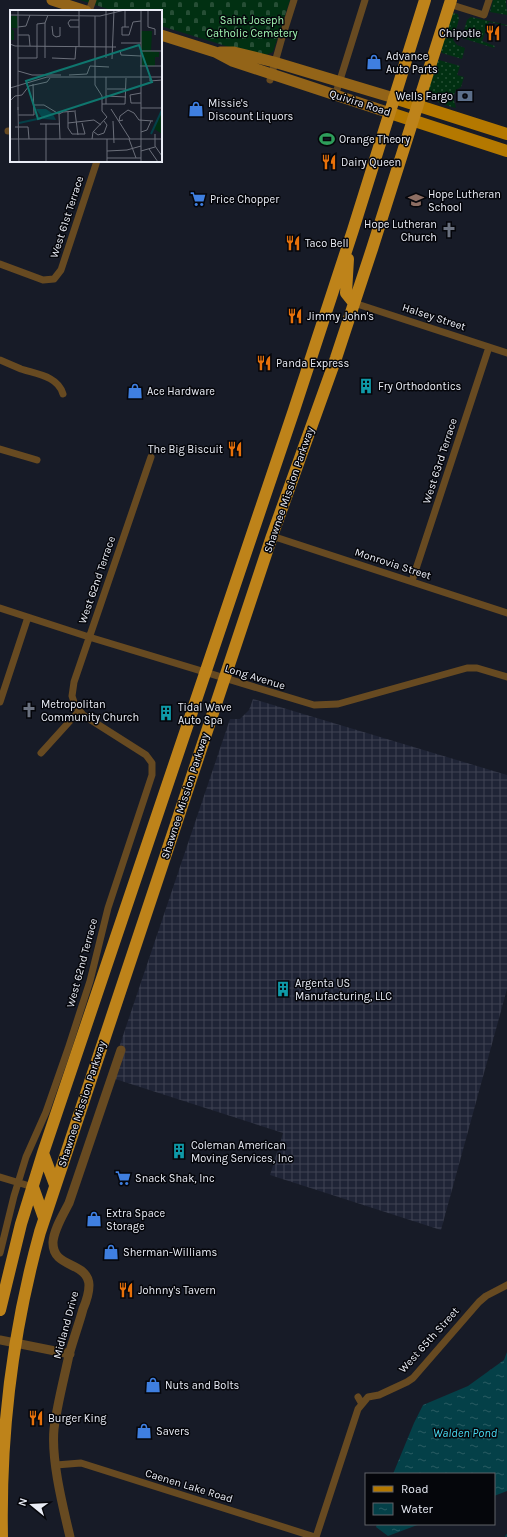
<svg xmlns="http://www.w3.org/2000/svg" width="507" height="1537" viewBox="0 0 507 1537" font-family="Karla,sans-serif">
<defs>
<pattern id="industrial-grid" width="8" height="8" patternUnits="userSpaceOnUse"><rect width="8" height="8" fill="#1f2436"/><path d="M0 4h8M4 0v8" fill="none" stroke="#404454"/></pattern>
<pattern id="grass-dots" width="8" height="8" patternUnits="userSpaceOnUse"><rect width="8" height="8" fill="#013012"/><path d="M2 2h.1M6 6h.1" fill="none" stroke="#264e35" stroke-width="1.8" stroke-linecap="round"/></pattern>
<pattern id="cemetery-stones" width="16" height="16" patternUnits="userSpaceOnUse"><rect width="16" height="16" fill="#013012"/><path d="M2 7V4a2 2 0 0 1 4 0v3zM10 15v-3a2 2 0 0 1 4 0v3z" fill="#264e35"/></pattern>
<pattern id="water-ripples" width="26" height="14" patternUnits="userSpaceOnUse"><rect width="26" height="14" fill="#044048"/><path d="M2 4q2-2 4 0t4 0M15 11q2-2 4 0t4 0" fill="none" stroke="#295c63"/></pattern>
</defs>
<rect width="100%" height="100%" fill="#171b27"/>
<path fill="url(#industrial-grid)" d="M253 699 507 775V989L441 1230 270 1175 283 1133 109 1077 230 719H240L249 710Z"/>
<path fill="url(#grass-dots)" d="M493 0H506L507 15 490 12Z
M453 13 458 14 459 19 453 40 457 45 465 48 462 59 442 53 440 49 450 15Z
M471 17 507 25V26L489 22 482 41 495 46 494 48 462 38 467 20Z
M439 60 460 66 457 75 464 77 461 87 456 90 453 97 456 108C445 105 435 103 427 93L436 62Z"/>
<path fill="url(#cemetery-stones)" d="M80 0H290L273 52 264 56 239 50 161 26V11H114Z"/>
<path fill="url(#water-ripples)" d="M507 1352V1491L494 1496V1474H393L414 1423 423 1405 468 1386 504 1360Z
M377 1524H420L388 1536 376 1527Z"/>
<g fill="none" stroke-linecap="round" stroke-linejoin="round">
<path stroke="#044048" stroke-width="2" d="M506 1537 507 1535"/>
<path stroke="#674a21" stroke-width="7" d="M449 4 484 15 489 0
M89 11 93 0
M270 80 281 41 294 0
M335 96 365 0
M8 131H11
M0 264 43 280 54 279 61 270 97 161
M354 303 507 353
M0 360C7 363 14 366 21 369 36 374 58 376 63 394
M0 449 37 460
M272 536 507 613
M412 581 489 347
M0 608 89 637 314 705 338 704 467 668H477L507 677
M0 702 28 617
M41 753 79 711
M0 1177 33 1187
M0 1253 14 1196 26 1157 46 1112 68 1049 90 981 108 908 152 775V763L146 755 83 715 75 705 72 696 74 682 151 457
M358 1397 362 1404
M56 1465 81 1463 315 1537
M316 1537 358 1409 368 1397 379 1395 407 1382 413 1378 479 1302 486 1296 507 1285"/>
<path stroke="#674a21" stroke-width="9" d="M0 1340 70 1354
M70 1537C63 1507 51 1460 54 1429 57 1405 64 1379 69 1355 73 1340 79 1324 83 1309 86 1302 89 1293 89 1285 88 1261 52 1269 53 1242 54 1229 63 1215 69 1203L121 1050"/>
<path stroke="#936418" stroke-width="11" d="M52 0 86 11
M161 35 215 52 232 61 390 113
M220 52H234L274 62 394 98"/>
<path stroke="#b47800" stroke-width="12" d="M394 98 507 134
M390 113 507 151"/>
<path stroke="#be831a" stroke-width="12" d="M348 259 346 293 354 303
M43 1153 55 1185
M33 1187 44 1218
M0 1310 21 1224 43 1153 294 410 353 230 425 0
M2 1537C0 1433 12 1333 40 1232L272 536 336 358 372 249 451 0"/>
</g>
<defs>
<symbol id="restaurant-bare" viewBox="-9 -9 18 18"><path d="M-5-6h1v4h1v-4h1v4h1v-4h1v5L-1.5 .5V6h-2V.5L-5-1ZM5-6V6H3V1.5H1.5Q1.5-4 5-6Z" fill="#e8710a" stroke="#05060b" stroke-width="2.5" paint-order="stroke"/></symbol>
<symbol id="shop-bare" viewBox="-9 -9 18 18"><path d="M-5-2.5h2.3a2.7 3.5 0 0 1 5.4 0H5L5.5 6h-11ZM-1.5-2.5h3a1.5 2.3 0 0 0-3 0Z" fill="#3f7fe0" stroke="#05060b" stroke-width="2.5" paint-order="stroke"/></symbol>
<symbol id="bank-bare" viewBox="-9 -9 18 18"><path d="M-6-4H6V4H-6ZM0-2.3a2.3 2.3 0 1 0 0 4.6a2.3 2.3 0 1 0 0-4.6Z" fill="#5c6f8a" stroke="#05060b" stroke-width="2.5" paint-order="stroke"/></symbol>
<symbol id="stadium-bare" viewBox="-9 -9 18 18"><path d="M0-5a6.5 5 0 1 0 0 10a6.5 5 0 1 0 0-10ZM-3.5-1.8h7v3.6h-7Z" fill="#2e9e5b" stroke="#05060b" stroke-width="2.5" paint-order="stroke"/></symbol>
<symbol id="supermarket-bare" viewBox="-9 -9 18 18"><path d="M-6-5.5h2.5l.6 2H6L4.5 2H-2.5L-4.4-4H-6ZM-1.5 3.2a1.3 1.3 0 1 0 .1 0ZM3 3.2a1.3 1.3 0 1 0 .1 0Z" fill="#3f7fe0" stroke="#05060b" stroke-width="2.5" paint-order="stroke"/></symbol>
<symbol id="school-bare" viewBox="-9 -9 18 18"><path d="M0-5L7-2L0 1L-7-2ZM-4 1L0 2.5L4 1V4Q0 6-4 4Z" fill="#8d6e63" stroke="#05060b" stroke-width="2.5" paint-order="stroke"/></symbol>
<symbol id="church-bare" viewBox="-9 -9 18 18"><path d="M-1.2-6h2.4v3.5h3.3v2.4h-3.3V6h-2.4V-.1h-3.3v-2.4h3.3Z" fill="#6b7280" stroke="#05060b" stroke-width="2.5" paint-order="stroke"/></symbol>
<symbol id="building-bare" viewBox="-9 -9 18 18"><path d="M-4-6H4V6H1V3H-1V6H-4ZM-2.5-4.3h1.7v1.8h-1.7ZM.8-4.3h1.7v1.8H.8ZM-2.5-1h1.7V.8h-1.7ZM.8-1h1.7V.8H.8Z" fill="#0f9aa8" stroke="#05060b" stroke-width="2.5" paint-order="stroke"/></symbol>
</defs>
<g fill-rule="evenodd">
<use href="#restaurant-bare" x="482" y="22" width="22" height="22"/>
<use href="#shop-bare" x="363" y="51" width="22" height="22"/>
<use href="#bank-bare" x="454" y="85" width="22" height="22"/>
<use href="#shop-bare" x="185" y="98" width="22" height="22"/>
<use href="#stadium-bare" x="316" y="128" width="22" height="22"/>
<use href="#restaurant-bare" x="318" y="151" width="22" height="22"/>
<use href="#supermarket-bare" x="187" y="188" width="22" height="22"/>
<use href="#school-bare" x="405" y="189" width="22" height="22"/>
<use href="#church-bare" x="438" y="219" width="22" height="22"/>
<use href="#restaurant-bare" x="282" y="232" width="22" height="22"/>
<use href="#restaurant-bare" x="284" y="305" width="22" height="22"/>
<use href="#restaurant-bare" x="253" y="352" width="22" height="22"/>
<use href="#building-bare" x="355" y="375" width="22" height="22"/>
<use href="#shop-bare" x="124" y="380" width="22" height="22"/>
<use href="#restaurant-bare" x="224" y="438" width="22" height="22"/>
<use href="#church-bare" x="18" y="699" width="22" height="22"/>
<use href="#building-bare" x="155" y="702" width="22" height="22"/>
<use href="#building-bare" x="272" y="978" width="22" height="22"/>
<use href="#building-bare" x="168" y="1140" width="22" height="22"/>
<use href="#supermarket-bare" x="112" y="1167" width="22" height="22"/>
<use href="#shop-bare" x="83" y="1208" width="22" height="22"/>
<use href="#shop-bare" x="100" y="1241" width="22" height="22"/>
<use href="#restaurant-bare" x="115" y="1279" width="22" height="22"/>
<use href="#shop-bare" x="142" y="1374" width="22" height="22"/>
<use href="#restaurant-bare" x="25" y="1407" width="22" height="22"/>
<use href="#shop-bare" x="133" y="1420" width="22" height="22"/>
</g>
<g text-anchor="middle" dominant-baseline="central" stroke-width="3" stroke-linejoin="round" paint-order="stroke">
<g font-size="11" fill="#a2f8b4" stroke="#05060b">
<text x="252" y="20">Saint Joseph<tspan x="252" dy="13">Catholic Cemetery</tspan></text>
</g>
<g font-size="11" fill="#eaedf6" stroke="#05060b" text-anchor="start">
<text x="481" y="33" text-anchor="end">Chipotle</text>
<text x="386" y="56">Advance<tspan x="386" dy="13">Auto Parts</tspan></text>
<text x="453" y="96" text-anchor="end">Wells Fargo</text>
<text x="208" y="103">Missie's<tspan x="208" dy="13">Discount Liquors</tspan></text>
<text x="339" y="139">Orange Theory</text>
<text x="341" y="162">Dairy Queen</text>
<text x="428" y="194">Hope Lutheran<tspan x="428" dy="13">School</tspan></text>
<text x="210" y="199">Price Chopper</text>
<text x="437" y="224" text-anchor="end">Hope Lutheran<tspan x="437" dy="13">Church</tspan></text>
<text x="305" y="243">Taco Bell</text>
<text x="307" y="316">Jimmy John's</text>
<text x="276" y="363">Panda Express</text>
<text x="378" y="386">Fry Orthodontics</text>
<text x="147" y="391">Ace Hardware</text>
<text x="223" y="449" text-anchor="end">The Big Biscuit</text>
<text x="41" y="704">Metropolitan<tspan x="41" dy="13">Community Church</tspan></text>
<text x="178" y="707">Tidal Wave<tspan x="178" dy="13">Auto Spa</tspan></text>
<text x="295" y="983">Argenta US<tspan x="295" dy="13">Manufacturing, LLC</tspan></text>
<text x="191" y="1145">Coleman American<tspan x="191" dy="13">Moving Services, Inc</tspan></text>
<text x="135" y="1178">Snack Shak, Inc</text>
<text x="106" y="1213">Extra Space<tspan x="106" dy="13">Storage</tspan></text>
<text x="123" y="1252">Sherman-Williams</text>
<text x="138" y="1290">Johnny's Tavern</text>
<text x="165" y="1385">Nuts and Bolts</text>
<text x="48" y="1418">Burger King</text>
<text x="156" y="1431">Savers</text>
</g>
<g font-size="11" fill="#eaedf6" stroke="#05060b">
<text transform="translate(360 103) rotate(18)">Quivira Road</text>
<text transform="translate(67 217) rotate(-72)">West 61st Terrace</text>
<text transform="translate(434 317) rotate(18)">Halsey Street</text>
<text transform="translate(440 461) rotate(-72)">West 63rd Terrace</text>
<text transform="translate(289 490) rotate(-71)">Shawnee Mission Parkway</text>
<text transform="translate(393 564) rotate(18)">Monrovia Street</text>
<text transform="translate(97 580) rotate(-71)">West 62nd Terrace</text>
<text transform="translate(255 677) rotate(17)">Long Avenue</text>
<text transform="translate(185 796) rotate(-72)">Shawnee Mission Parkway</text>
<text transform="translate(82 963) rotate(-75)">West 62nd Terrace</text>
<text transform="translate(82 1104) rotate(-72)">Shawnee Mission Parkway</text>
<text transform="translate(66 1325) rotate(-75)">Midland Drive</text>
<text transform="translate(429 1340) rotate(-48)">West 65th Street</text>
<text transform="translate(189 1486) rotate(17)">Caenen Lake Road</text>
</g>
<g font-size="12" font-style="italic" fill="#49dcf3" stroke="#05060b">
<text x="465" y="1433">Walden Pond</text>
</g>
</g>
<g transform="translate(10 10)">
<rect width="152" height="152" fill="#171b27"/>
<path d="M131 21H142L141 41 149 42V47H145V56H132Z" fill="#013012"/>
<path d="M0 6H7L8 18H1L4 21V30H0ZM152 99V124L143 118Z" fill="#013012"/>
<path d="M26 99H36L43 104 46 110 33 109Z" fill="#044048"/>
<path fill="none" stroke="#044048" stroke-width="2" d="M9 113 32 108M141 124 152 100"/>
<path fill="none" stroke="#6b6f7a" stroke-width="1" d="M8 0V100M69 0V36M96 0V48M115 0V17M131 0V152M138 0V17L145 19V25M0 5 90 6 115 0M69 10H60L58 13 60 17H69M42 16 43 25 46 27M8 17 16 16 20 5M119 17H112V25H119L123 12 131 11M8 25H19L20 36M46 27 50 26V17M111 33H131M0 34 5 36 106 37M110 40 111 45 131 46M131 41H152M8 48H27V14L35 13M35 48V13L38 5M42 48 65 49 66 36M102 49 104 0M130 56H152M8 61 22 65H51M59 65 77 64 80 56 99 57M96 67V94M140 68V71L152 70M0 78 37 67H152M97 79H116M96 86 116 87M0 91 5 86 12 85 19 76 37 72 40 68M131 93H121L120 85 131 83M92 94H115L116 68M24 95H34L49 104M8 97 9 152M131 98H152M101 99 120 129M58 102V118L62 124H75L72 113M65 102 68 125M49 104 50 129M49 104 53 102 66 101M8 105H24L23 74M113 110 109 111 110 106 118 100 124 103 129 110 143 111M103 111 104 133M58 113 84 110 91 115M30 114H50M5 117H18L19 129M84 122 88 125 94 123 97 115 94 111M131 122 137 120 141 111M145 124V136L152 146M0 129H152M82 129 83 122 97 107 92 101V86L85 75V6M97 129V152M119 129 126 148M139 139 148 152M97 141 117 140 131 136M131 141 145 137M97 148H131M36 152V114"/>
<path fill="#0f766e" fill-opacity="0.15" stroke="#0f766e" stroke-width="2" d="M129 35 142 72 28 109 16 71Z"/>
<rect width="152" height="152" fill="none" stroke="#eaedf6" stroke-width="2"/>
</g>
<rect x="365" y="1473" width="130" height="52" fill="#05060b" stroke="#616269"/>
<rect x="373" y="1486" width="20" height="6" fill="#b47800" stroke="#616269"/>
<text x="401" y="1493" font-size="12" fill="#eaedf6">Road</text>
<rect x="373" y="1503" width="20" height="12" fill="url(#water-ripples)" stroke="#616269"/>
<text x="401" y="1513" font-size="12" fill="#eaedf6">Water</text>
<g transform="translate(32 1505) rotate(288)" stroke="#05060b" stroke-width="3" paint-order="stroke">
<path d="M0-3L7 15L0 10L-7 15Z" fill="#eaedf6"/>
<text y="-6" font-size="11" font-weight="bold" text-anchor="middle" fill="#eaedf6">N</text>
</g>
</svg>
